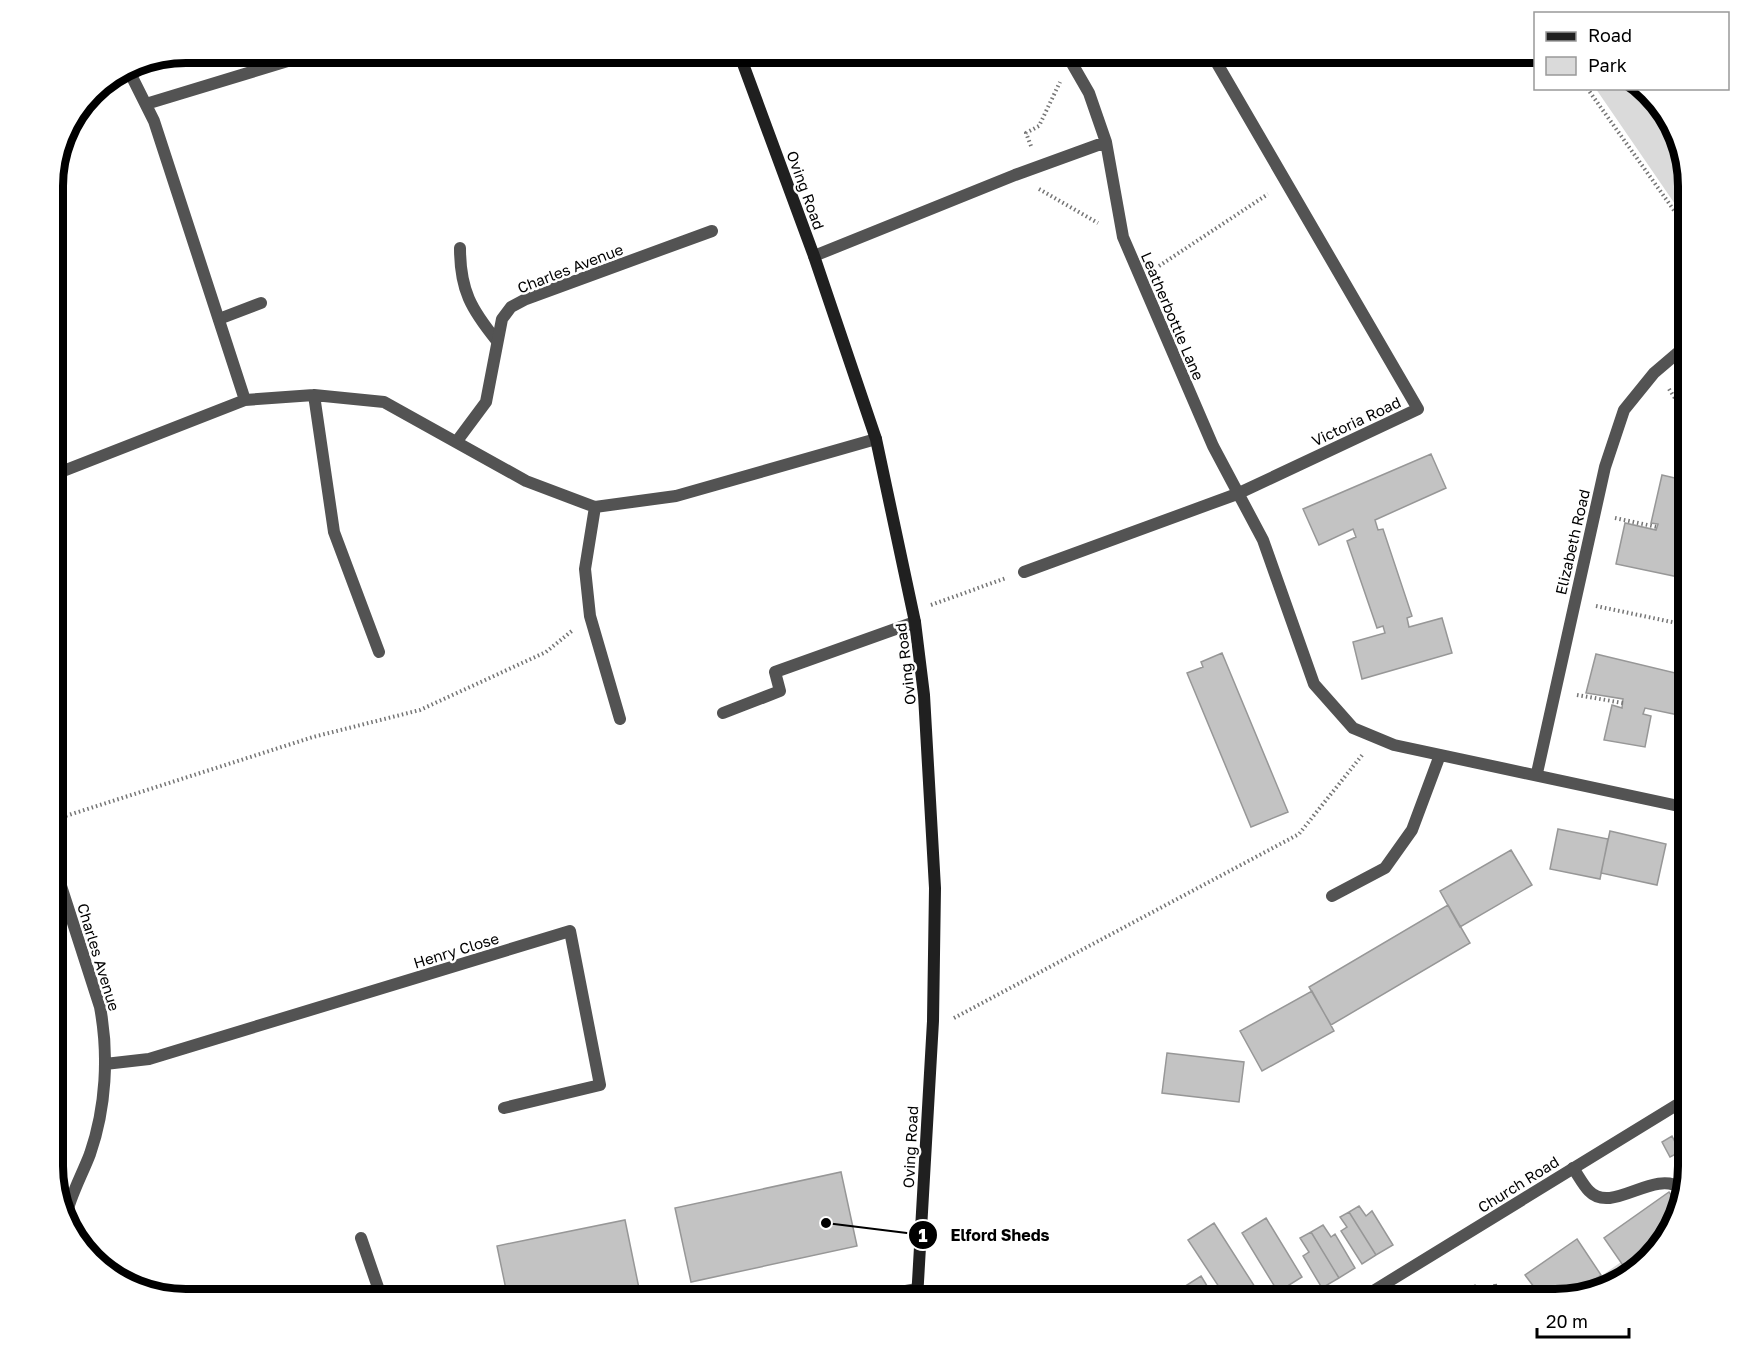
<svg xmlns="http://www.w3.org/2000/svg" width="1741" height="1352" viewBox="0 0 1741 1352" font-family="'Golos Text',sans-serif">
<rect width="100%" height="100%" fill="#fff"/>
<path fill="#dadada" d="M1596 89H1643L1675 126 1688 185V223Z
M1621 1262 1629 1274 1614 1286 1573 1296Z"/>
<path fill="#c3c3c3" stroke="#979797" stroke-width="1.5" d="M1431 454 1446 488 1375 520 1378 530 1383 529 1412 616 1407 618 1409 627 1442 618 1452 653 1362 679 1353 642 1385 633 1383 626 1377 628 1347 541 1356 537 1353 529 1319 545 1303 509Z
M1662 475 1688 481V531H1686L1685 537H1688V579L1616 564 1625 523 1656 530 1658 524 1651 523Z
M1222 653 1288 812 1251 827 1187 673 1203 667 1201 662Z
M1596 654 1688 676V717L1645 708 1643 714 1651 716 1645 747 1604 740 1612 705 1622 708 1623 699 1586 693Z
M1558 829 1608 839 1600 879 1550 869Z
M1610 831 1666 844 1657 885 1601 873Z
M1511 850 1532 885 1460 927 1440 891Z
M1448 905 1470 943 1331 1025 1309 987Z
M1312 991 1334 1031 1262 1071 1240 1031Z
M1167 1053 1244 1062 1239 1102 1162 1093Z
M1672 1136 1680 1152 1670 1157 1662 1142Z
M841 1172 857 1246 691 1282 675 1208Z
M1669 1192 1676 1202 1661 1248 1629 1274 1604 1238Z
M1359 1206 1366 1216 1372 1211 1393 1245 1376 1255 1349 1212Z
M1349 1212 1376 1255 1362 1264 1341 1231 1347 1227 1340 1217Z
M1266 1218 1302 1277 1278 1292 1242 1233Z
M625 1220 641 1298 508 1299 497 1246Z
M1214 1223 1262 1298 1260 1299H1227L1188 1240Z
M1323 1225 1331 1237 1335 1234 1355 1268 1339 1278 1311 1232Z
M1311 1232 1339 1278 1322 1288 1303 1256 1309 1252 1300 1238Z
M1577 1239 1601 1275 1572 1296 1543 1299 1525 1275Z
M1201 1276 1215 1299H1165Z
M1475 1285 1484 1299H1451Z"/>
<g fill="none" stroke-linecap="round" stroke-linejoin="round">
<path stroke="#757575" stroke-width="4" stroke-dasharray="1.5 3" stroke-linecap="butt" d="M1587 88 1688 230
M1031 146 1026 133 1039 126 1060 82
M1039 189 1098 223
M1159 266 1268 194
M1669 389 1688 418
M1615 518 1657 527
M931 605 1006 578
M1596 606 1686 625 1688 622
M1686 625 1688 633
M1577 695 1623 703
M53 820 313 737 420 710 546 652 573 630
M954 1018 1299 834 1363 754
M1495 1284 1497 1299"/>
<path stroke="#535353" stroke-width="12" d="M460 248C460 290 471 309 497 341
M219 319 261 303
M1573 1168C1578 1175 1583 1185 1589 1191 1612 1215 1653 1169 1681 1188
M862 1299 917 1289"/>
<path stroke="#535353" stroke-width="12" d="M1066 53 1089 93 1106 142 1123 237 1213 446 1263 540 1314 684 1353 728 1394 745 1688 808
M127 67 154 121 245 400
M146 104 314 53
M814 256 1015 175 1106 142
M314 395 334 532 379 652
M457 441 486 402 502 319 511 307 526 299 712 231
M53 475 245 400 314 395 384 402 526 481 595 507 676 496 876 439
M595 507 585 569 590 616 620 719
M1024 572 1237 494 1418 409 1211 53
M723 713 780 691 775 672 915 622
M1537 773 1605 467 1624 410 1654 373 1688 344
M53 861 100 1007C109 1055 106 1108 90 1154 82 1175 70 1196 65 1219
M1332 896 1385 868 1412 830 1440 755
M105 1064 149 1059 570 931 600 1085 504 1108
M361 1238 382 1299
M358 1299 380 1293
M1366 1299 1370 1293 1688 1098"/>
<path stroke="#202020" stroke-width="12" d="M739 53 814 256 876 439 915 622 924 695 935 888 933 1021 917 1299"/>
</g>
<g text-anchor="middle" dominant-baseline="central" stroke-width="5" stroke-linejoin="round" paint-order="stroke">
<g font-size="15" fill="#000" stroke="#fff">
<text transform="translate(806 190) rotate(70)">Oving Road</text>
<text transform="translate(570 268) rotate(-21)">Charles Avenue</text>
<text transform="translate(1173 316) rotate(67)">Leatherbottle Lane</text>
<text transform="translate(1356 421) rotate(-25)">Victoria Road</text>
<text transform="translate(1572 542) rotate(-77)">Elizabeth Road</text>
<text transform="translate(905 664) rotate(-97)">Oving Road</text>
<text transform="translate(456 950) rotate(-17)">Henry Close</text>
<text transform="translate(99 957) rotate(73)">Charles Avenue</text>
<text transform="translate(910 1147) rotate(-87)">Oving Road</text>
<text transform="translate(1518 1184) rotate(-32)">Church Road</text>
</g>
</g>
<path d="M0 0H1741V1352H0ZM186 63H1555A123 123 0 0 1 1678 186V1166A123 123 0 0 1 1555 1289H186A123 123 0 0 1 63 1166V186A123 123 0 0 1 186 63Z" fill="#fff" fill-rule="evenodd"/>
<path fill="none" stroke="#000" stroke-width="8" d="M186 63H1555A123 123 0 0 1 1678 186V1166A123 123 0 0 1 1555 1289H186A123 123 0 0 1 63 1166V186A123 123 0 0 1 186 63Z"/>
<path fill="none" stroke="#000" stroke-width="2" d="M826 1223L923 1235"/>
<g fill="#000" stroke="#fff" stroke-width="2">
<circle cx="826" cy="1223" r="6"/>
<circle cx="923" cy="1235" r="15"/>
</g>
<g font-size="18" text-anchor="middle" font-weight="bold" fill="#fff">
<text x="923" y="1242">1</text>
</g>
<g font-size="16" text-anchor="middle" font-weight="bold" fill="#000" stroke="#fff" stroke-width="5" stroke-linejoin="round" paint-order="stroke">
<text x="1000" y="1241">Elford Sheds</text>
</g>
<rect x="1534" y="12" width="195" height="78" fill="#ffffff" stroke="#999999" stroke-width="1.5"/>
<rect x="1546" y="32" width="30" height="9" fill="#202020" stroke="#999999" stroke-width="1.5"/>
<text x="1588" y="42" font-size="18" fill="#000000">Road</text>
<rect x="1546" y="57" width="30" height="18" fill="#dadada" stroke="#999999" stroke-width="1.5"/>
<text x="1588" y="72" font-size="18" fill="#000000">Park</text>
<path d="M1537 1328v9h92v-9" fill="none" stroke="#000000" stroke-width="3"/>
<text x="1546" y="1328" font-size="18" fill="#000000" stroke="#ffffff" stroke-width="4.5" paint-order="stroke">20 m</text>
</svg>
